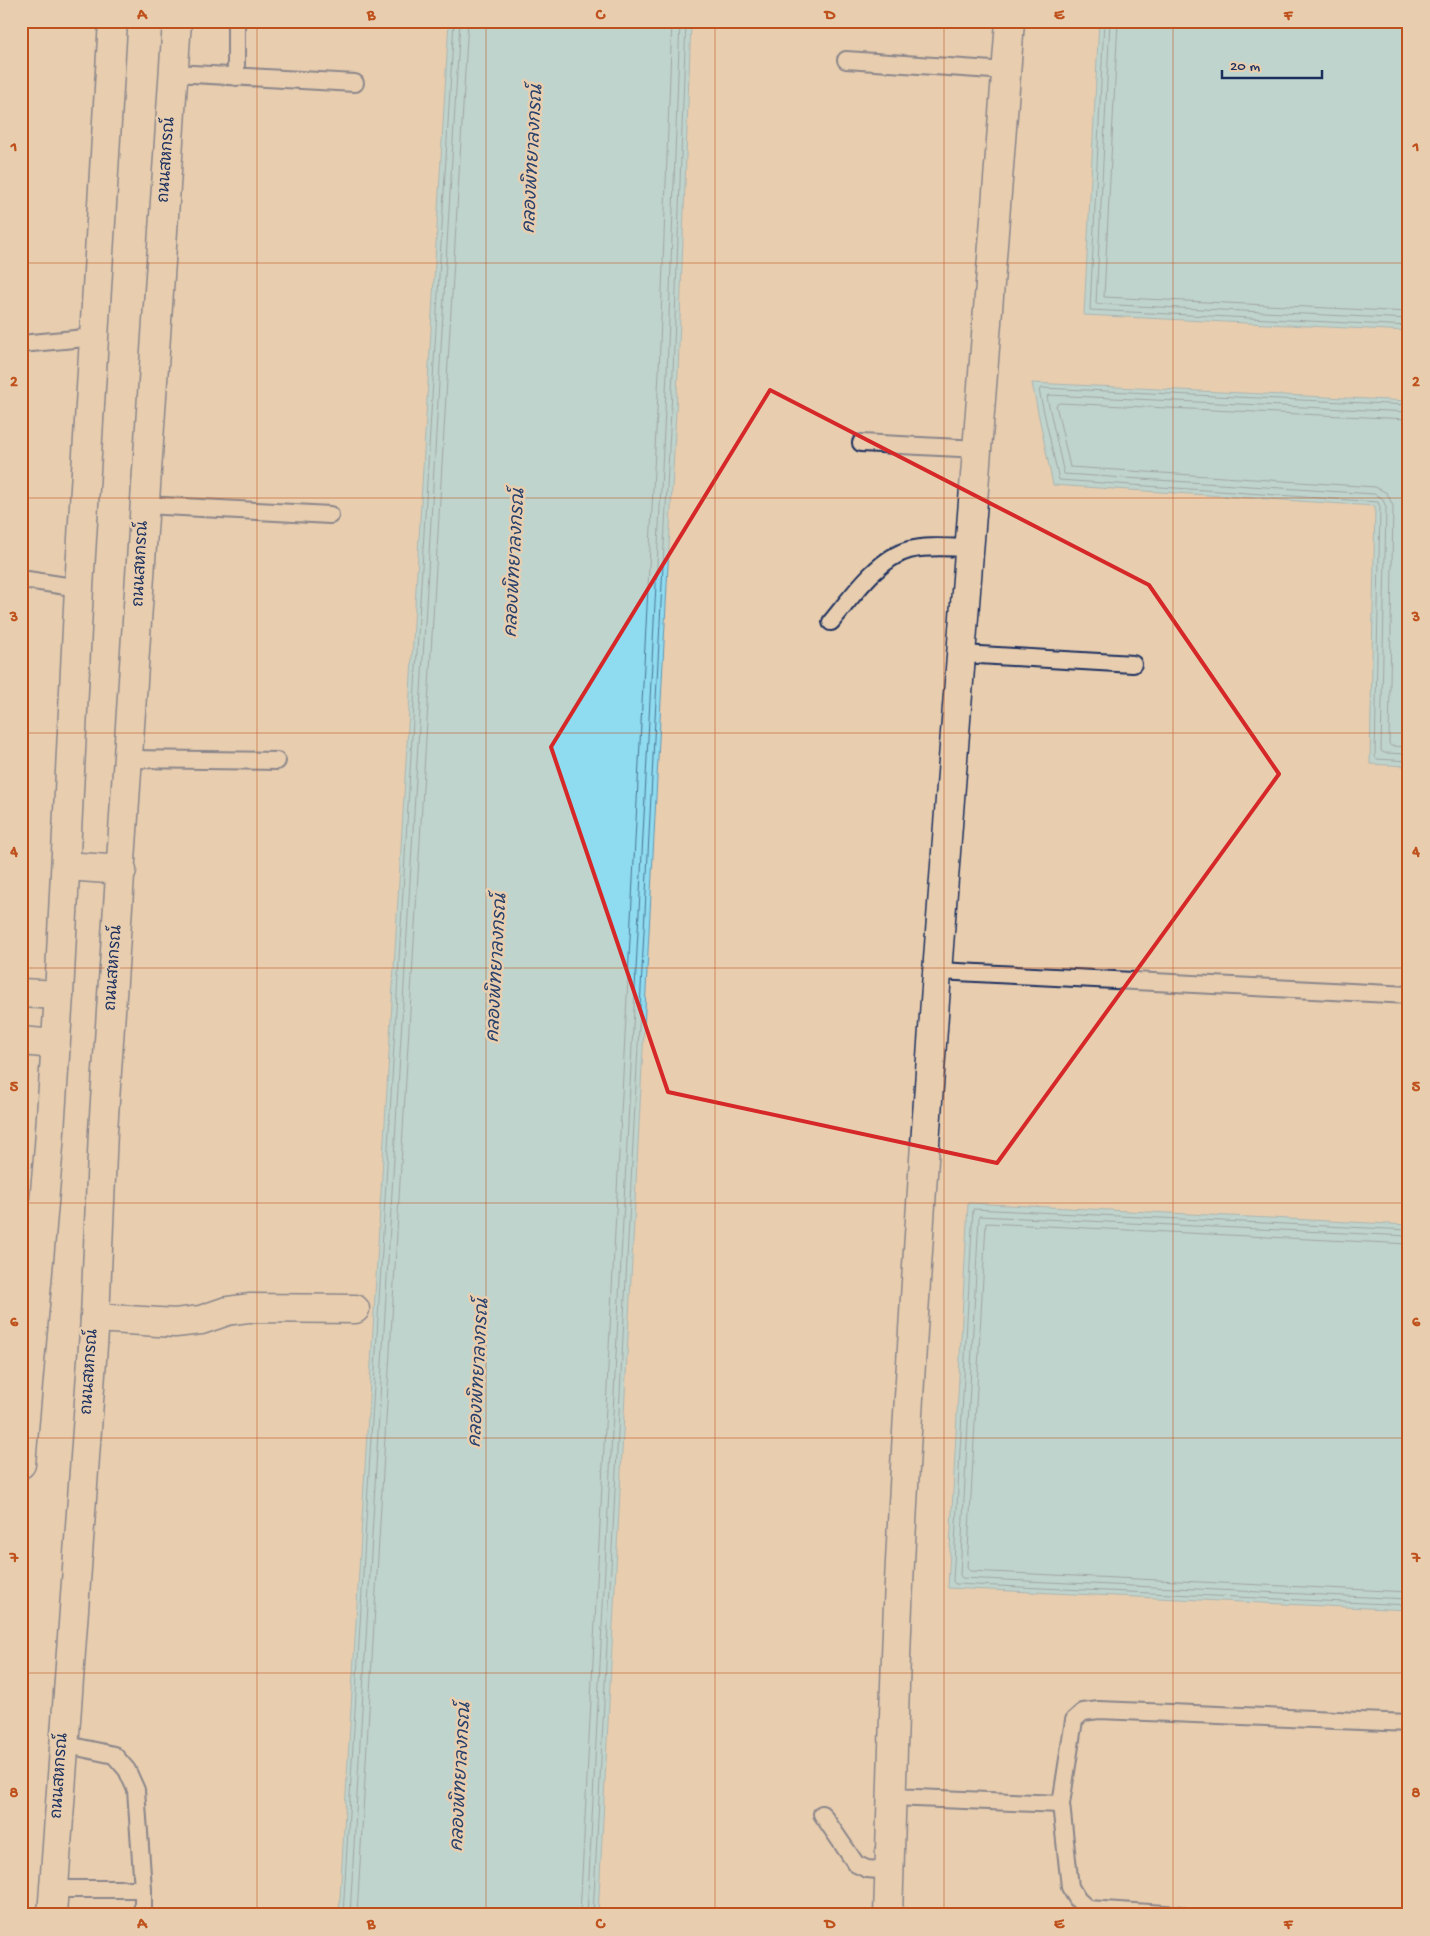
<svg xmlns="http://www.w3.org/2000/svg" width="1430" height="1936" viewBox="0 0 1430 1936" font-family="'Gochi Hand','Playpen Sans Thai',sans-serif">
<rect width="100%" height="100%" fill="#e8ceaf"/>
<filter id="ink" filterUnits="userSpaceOnUse"><feTurbulence type="fractalNoise" baseFrequency=".02" numOctaves="2"/><feDisplacementMap in="SourceGraphic" scale="10" xChannelSelector="R" yChannelSelector="G"/><feConvolveMatrix kernelMatrix="1 2 1 2 8 2 1 2 1" color-interpolation-filters="sRGB"/></filter>
<g filter="url(#ink)">
<path fill="#8fdbef" stroke="#6196b5" d="M449 21H691L678 373 598 1915H339Z
M1099 21H1409V331L1084 315Z
M1032 383 1409 401V766L1370 764 1375 506 1053 485Z
M968 1203 1409 1225V1610L948 1588Z"/>
<g fill="none" stroke-linecap="round" stroke-linejoin="round">
<path stroke="#497498" stroke-width="1" d="M1104 21 1090 310 1409 326
M1110 21 1096 304 1409 319
M1118 21 1104 297 1409 312
M1409 405 1042 388 1039 390 1059 480 1378 502 1380 507 1375 757 1377 759 1409 761
M1409 412 1049 395 1047 397 1064 474 1374 494 1382 498 1386 507 1381 751 1384 753 1409 754
M1409 419 1059 403 1056 405 1070 467 1375 487 1387 493 1393 506 1389 744 1391 746 1409 747
M1409 1230 973 1209 953 1581 955 1584 1409 1605
M1409 1236 979 1216 960 1575 962 1578 1409 1599
M1409 1244 986 1223 967 1568 970 1571 1409 1592
M343 1915 454 21
M350 1915 460 21
M357 1915 468 21
M580 1915 659 372 672 21
M587 1915 667 372 680 21
M593 1915 673 372 686 21"/>
<defs>
<path id="lane" d="M846 60 1007 71
M174 73 355 83
M236 77V21
M21 344 96 337
M861 443 979 449
M145 505 330 515
M21 579 79 588
M831 622C851 598 878 558 909 550 929 545 951 548 971 548
M962 654 1133 664
M129 759 277 761
M938 971 1409 995
M892 1797 1061 1804 1074 1720 1083 1712 1099 1710 1409 1723
M1061 1804 1070 1887 1078 1900 1088 1909 1180 1915
M822 1814 856 1864 867 1869 890 1871
M54 1889H143L136 1790 127 1770 114 1755 63 1744
M143 1889V1915"/>
<path id="street" d="M21 993 59 995
M21 1041 55 1044
M95 1318 175 1323 201 1320 227 1311 249 1308 355 1309
M888 1915C892 1797 894 1680 900 1562 926 1048 972 535 1010 21"/>
<path id="secondary" d="M66 866 122 870
M21 1464 49 1146 59 995 79 588 113 21
M52 1915 95 1318 103 1131 177 21"/>
</defs>
<use href="#lane" stroke="#1b2f5e" stroke-width="20"/>
<use href="#street" stroke="#1b2f5e" stroke-width="31"/>
<use href="#secondary" stroke="#1b2f5e" stroke-width="31"/>
<use href="#lane" stroke="#e8ceaf" stroke-width="16"/>
<use href="#street" stroke="#e8ceaf" stroke-width="28"/>
<use href="#secondary" stroke="#e8ceaf" stroke-width="28"/>
</g>
</g>
<path d="M0 0H1430V1936H0ZM770 390 1149 585 1279 774 997 1163 668 1092 551 747Z" fill="#e8ceaf" fill-opacity=".55" fill-rule="evenodd"/>
<path fill="none" stroke="#d62828" stroke-width="4" stroke-linejoin="round" d="M770 390 1149 585 1279 774 997 1163 668 1092 551 747Z"/>
<path fill="none" stroke="#bf511c" stroke-width="1" stroke-opacity="0.55" d="M257 21V1915M486 21V1915M715 21V1915M944 21V1915M1173 21V1915M21 263H1409M21 498H1409M21 733H1409M21 968H1409M21 1203H1409M21 1438H1409M21 1673H1409"/>
<g text-anchor="middle" dominant-baseline="central" stroke-width="5" stroke-linejoin="round" paint-order="stroke">
<g font-size="16" fill="#1b2f5e" stroke="#e8ceaf">
<text transform="translate(168 160) rotate(-86)">ถนนสหกรณ์</text>
<text transform="translate(142 564) rotate(-87)">ถนนสหกรณ์</text>
<text transform="translate(115 968) rotate(-86)">ถนนสหกรณ์</text>
<text transform="translate(91 1372) rotate(-86)">ถนนสหกรณ์</text>
<text transform="translate(61 1776) rotate(-86)">ถนนสหกรณ์</text>
</g>
<g font-size="18" font-style="italic" fill="#27406c" stroke="#e8ceaf">
<text transform="translate(534 159) rotate(-87)">คลองพิทยาลงกรณ์</text>
<text transform="translate(516 563) rotate(-87)">คลองพิทยาลงกรณ์</text>
<text transform="translate(498 968) rotate(-87)">คลองพิทยาลงกรณ์</text>
<text transform="translate(480 1373) rotate(-87)">คลองพิทยาลงกรณ์</text>
<text transform="translate(462 1777) rotate(-87)">คลองพิทยาลงกรณ์</text>
</g>
</g>
<rect width="1430" height="1936" fill="none" stroke="#e8ceaf" stroke-width="55"/>
<path d="M1222 70v8h100v-8" fill="none" stroke="#1b2f5e" stroke-width="2.5"/>
<text x="1230" y="70" font-size="15" fill="#1b2f5e" stroke="#e8ceaf" stroke-width="4" paint-order="stroke">20 m</text>
<rect x="28" y="28" width="1374" height="1880" fill="none" stroke="#bf511c" stroke-width="2"/>
<g font-size="16" text-anchor="middle" font-weight="bold" fill="#bf511c">
<text x="142" y="19">A</text>
<text x="371" y="19">B</text>
<text x="600" y="19">C</text>
<text x="830" y="19">D</text>
<text x="1059" y="19">E</text>
<text x="1288" y="19">F</text>
<text x="14" y="151">1</text>
<text x="1416" y="151">1</text>
<text x="14" y="386">2</text>
<text x="1416" y="386">2</text>
<text x="14" y="621">3</text>
<text x="1416" y="621">3</text>
<text x="14" y="856">4</text>
<text x="1416" y="856">4</text>
<text x="14" y="1091">5</text>
<text x="1416" y="1091">5</text>
<text x="14" y="1326">6</text>
<text x="1416" y="1326">6</text>
<text x="14" y="1562">7</text>
<text x="1416" y="1562">7</text>
<text x="14" y="1797">8</text>
<text x="1416" y="1797">8</text>
<text x="142" y="1928">A</text>
<text x="371" y="1928">B</text>
<text x="600" y="1928">C</text>
<text x="830" y="1928">D</text>
<text x="1059" y="1928">E</text>
<text x="1288" y="1928">F</text>
</g>
</svg>
